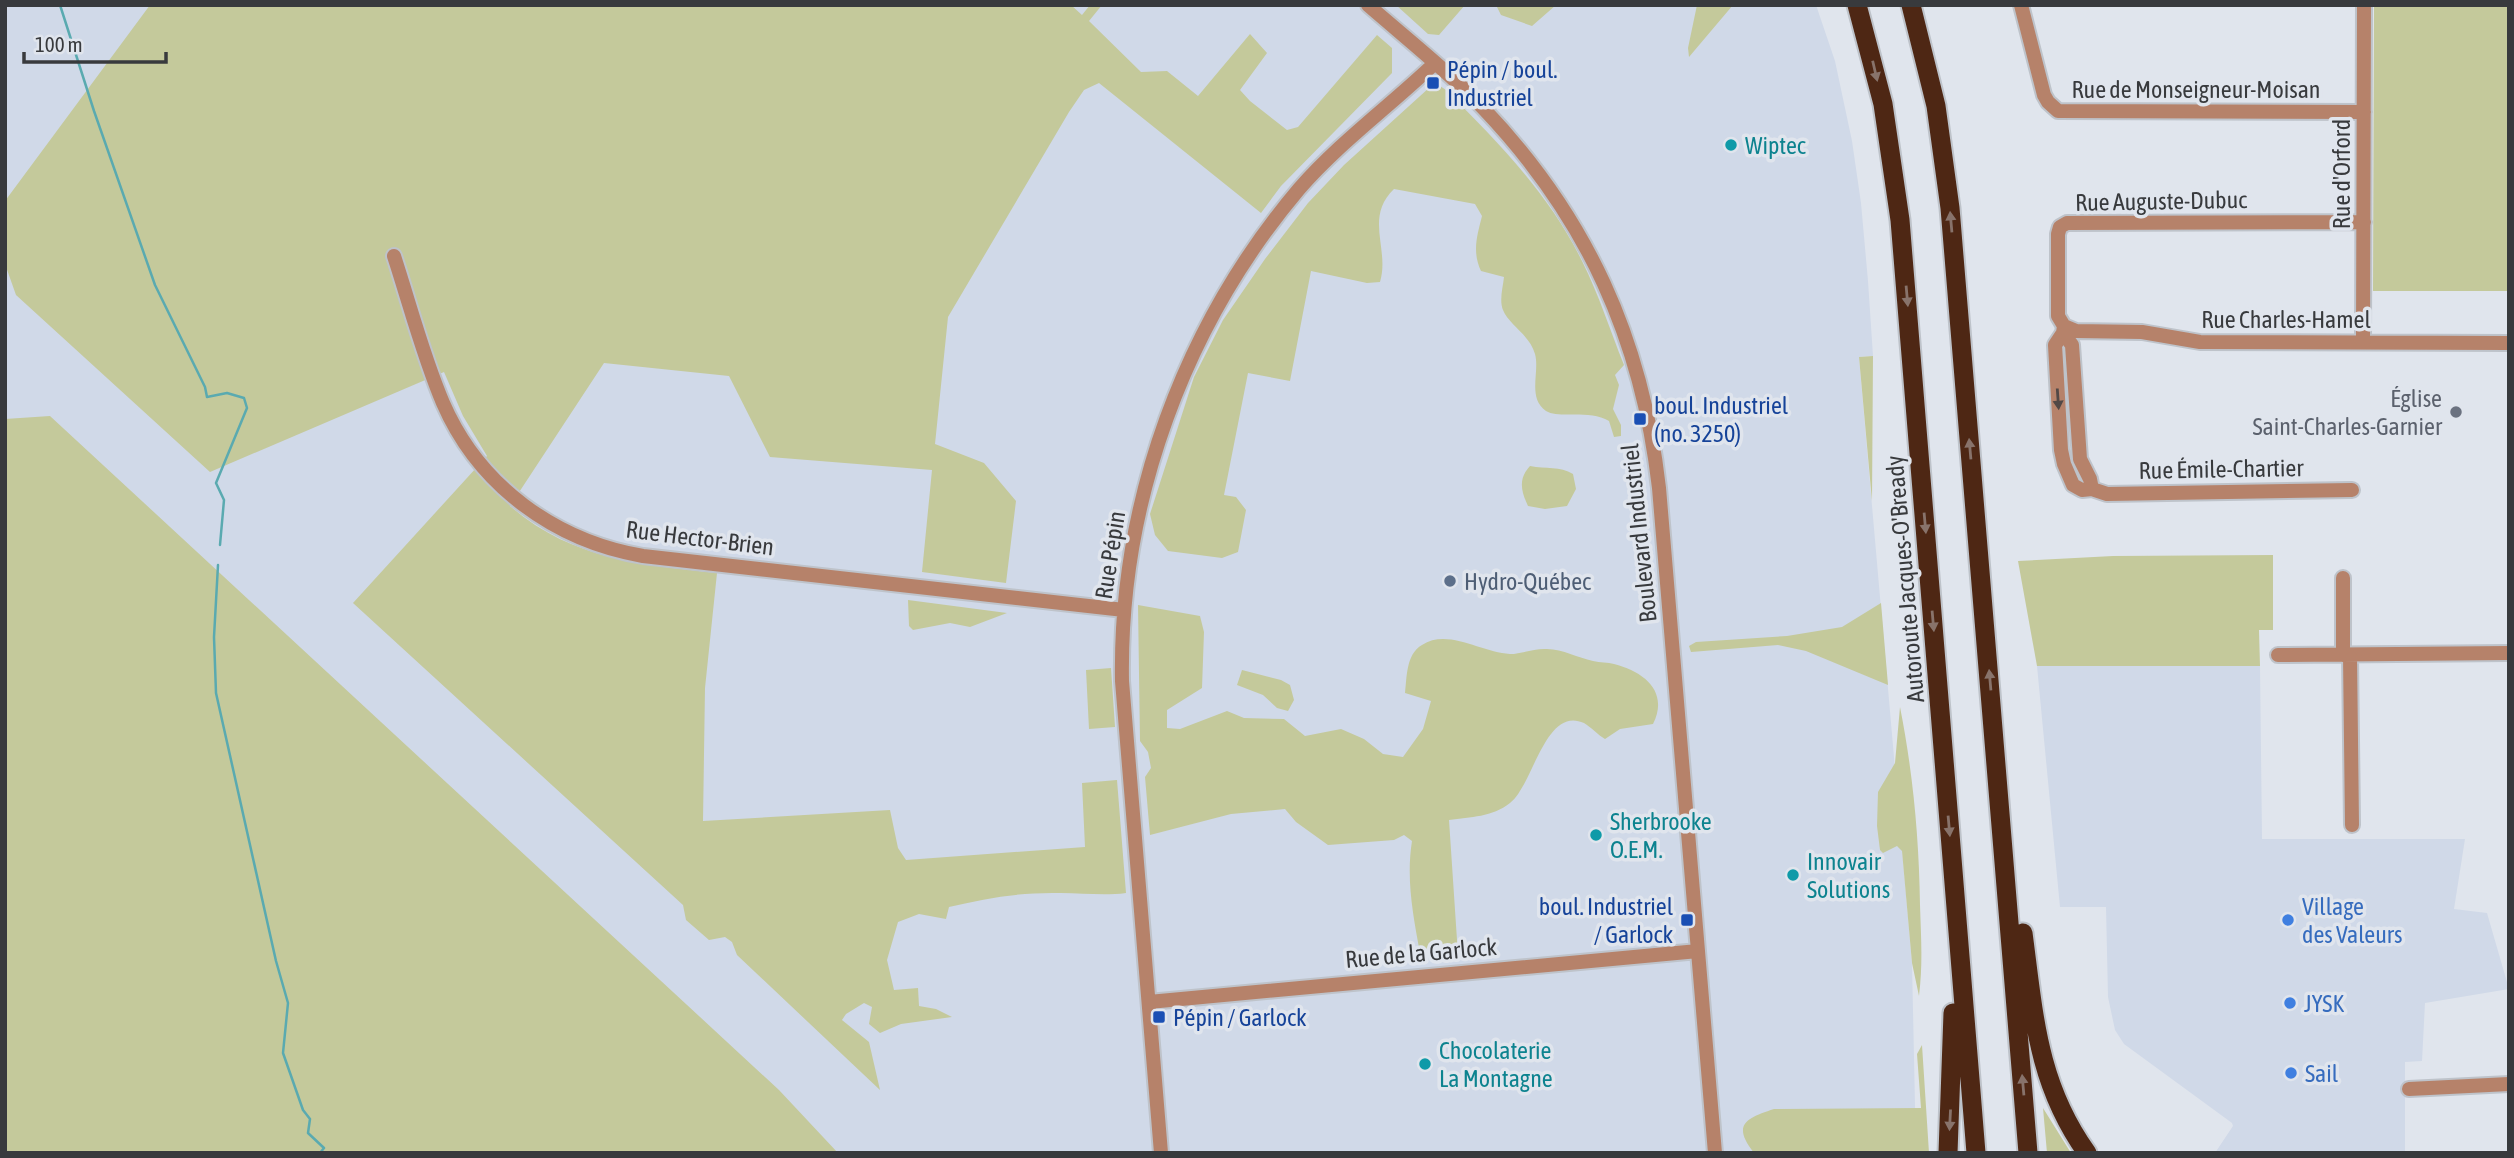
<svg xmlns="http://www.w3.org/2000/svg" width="2514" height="1158" viewBox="0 0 2514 1158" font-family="'Asap Condensed',sans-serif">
<rect width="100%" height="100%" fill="#e0e5ed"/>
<path fill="#d0d9e8" d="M5 5H1816L1835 61 1852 141 1861 203 1868 281 1873 356 1859 357 1912 963 1916 1153H5Z
M2037 666H2260L2262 839H2465L2454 909 2487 913 2509 989 2425 1003 2422 1061 2405 1062V1153H2215L2233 1126 2232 1123 2124 1044 2115 1030 2108 997 2106 907H2060Z"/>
<path fill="#c4c99b" d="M150 5H1071L1082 15 1090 5H1102L1089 21 1141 72 1167 71 1198 96 1250 34 1267 53 1240 90 1250 101 1287 130 1298 127 1377 35 1392 48V73L1281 186 1261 213 1099 83 1084 90 1069 112 948 317 935 444 984 463 1016 501 1006 583 922 572 932 470 770 457 729 376 604 363 510 506C573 560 639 564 717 573L705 688 703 821 890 810 898 848 906 860 1085 847 1082 783 1117 780 1126 893C1104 896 1083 893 1061 893 1022 892 986 898 949 907L946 919 919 914 898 922 887 960 894 990 918 988 919 1006 936 1009 952 1017 901 1024 880 1033 869 1024 872 1007 864 1003 846 1014 842 1020 869 1042 880 1090 737 955 732 942 725 937 709 940 686 920 683 905 353 603 487 456 463 416 444 372 210 472 16 295 5 264V201Z
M1396 5H1465L1439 35 1428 34Z
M1556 5 1532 26 1501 15 1496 5Z
M1697 5H1733L1689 57 1688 48Z
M2374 5H2509V291H2373Z
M1437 84 1446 90C1498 142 1549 194 1582 261 1599 295 1610 330 1624 365L1615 375 1619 385 1613 409 1621 425V436L1614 437 1609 421C1589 409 1559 419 1546 411 1527 398 1540 372 1535 354 1530 335 1509 325 1503 310 1499 300 1503 287 1504 277L1481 271C1472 252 1477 236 1482 216L1475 204 1394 189C1364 218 1390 249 1380 282L1367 283 1311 271 1290 381 1248 373 1224 495 1236 497 1246 510 1238 552 1222 558 1168 551 1155 535 1150 514 1194 377 1223 320 1265 259 1308 203 1344 165 1430 87Z
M1873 356 1872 501 1859 357Z
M50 416 779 1090 838 1153H5V419Z
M1530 466C1546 469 1560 466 1573 474L1576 489 1567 506 1545 509 1528 506C1521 491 1518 479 1530 466Z
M2273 555V630H2259L2260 666H2037L2018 561 2113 556Z
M908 600 1007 613 970 627 950 623 913 630 909 626Z
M1881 603 1888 685 1806 651 1778 645 1691 652 1689 646 1696 642 1787 636 1842 627Z
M1138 605 1200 616 1204 632 1202 688 1167 710V728L1180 729 1227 711 1244 718 1284 719 1305 736 1341 729 1364 739 1383 754 1403 757 1423 729 1431 701 1405 693C1407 677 1406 654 1422 645 1448 628 1482 653 1510 654 1522 654 1535 648 1547 649 1563 649 1578 658 1593 661 1600 663 1608 662 1614 664 1645 672 1669 692 1653 724L1620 729 1605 739C1598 735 1591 727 1584 723 1545 705 1533 786 1510 803 1492 817 1471 817 1449 820L1458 955 1420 953C1413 915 1406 879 1412 841L1404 835 1394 840 1328 845 1296 822 1285 809 1231 814 1150 835 1145 777 1151 768 1148 752 1140 741Z
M1111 668 1115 727 1089 729 1086 670Z
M1242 670 1281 680 1290 685 1294 700 1288 711 1277 708 1263 695 1237 685Z
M1900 707C1913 773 1919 837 1920 905 1921 937 1923 963 1919 996L1912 963 1902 851 1897 846 1883 853 1880 850 1877 826 1878 792 1895 763Z
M1922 1045 1929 1153H1754C1731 1124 1747 1118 1774 1109L1921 1108 1917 1054Z
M2043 1108 2071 1153H2047Z"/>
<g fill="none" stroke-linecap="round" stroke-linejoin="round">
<path stroke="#5aaab0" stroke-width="2.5" d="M60 5 94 111 155 285 205 387 207 397 227 393 244 398 247 408 216 483 224 500 220 545
M218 565 214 637 216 693 276 961 288 1003 283 1053 303 1110 310 1119 308 1133 324 1148 320 1153"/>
<defs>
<path id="minor" d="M1368 5C1407 39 1448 71 1483 108 1587 217 1642 339 1659 488L1715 1153
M2021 5 2044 95 2048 102 2058 111 2364 112
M394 256C410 305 423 356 443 403 479 486 555 541 643 556L1124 610
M2064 326 2076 331 2142 332 2200 342 2509 343
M2064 326 2063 333 2055 345 2061 450 2064 464 2073 485 2082 490 2092 489 2107 494 2352 490
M2064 326 2058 316V234L2060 227 2067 223 2364 222
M2063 333 2072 345 2080 459 2090 479 2092 489
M2363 342 2364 5
M2343 578V655
M2278 655 2509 653
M2350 655 2352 825
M1149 1002 1698 951
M2409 1089 2509 1084
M1161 1153 1122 681C1119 503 1184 325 1299 189 1340 142 1390 106 1435 63"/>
<path id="highway" d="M1857 5 1883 104 1900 220 1976 1153
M1911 5 1936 106 1950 208 2028 1153
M2023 933C2034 1015 2037 1083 2087 1153
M1948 1153 1953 1013"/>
</defs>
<use href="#minor" stroke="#bec3ca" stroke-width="18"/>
<use href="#highway" stroke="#bec3ca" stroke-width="23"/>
<use href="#minor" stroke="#b6826a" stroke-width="14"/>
<use href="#highway" stroke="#4e2714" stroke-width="19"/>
</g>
<defs><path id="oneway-solid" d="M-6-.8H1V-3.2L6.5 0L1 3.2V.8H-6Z" transform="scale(1.75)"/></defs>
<g fill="#88736b">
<use href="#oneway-solid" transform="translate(1875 71) rotate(77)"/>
<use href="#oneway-solid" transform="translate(1951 222) rotate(-95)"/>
<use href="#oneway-solid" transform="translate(1907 296) rotate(85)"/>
<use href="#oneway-solid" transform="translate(1970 449) rotate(-95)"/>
<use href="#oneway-solid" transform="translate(1925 523) rotate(85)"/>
<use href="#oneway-solid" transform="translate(1933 621) rotate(85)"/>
<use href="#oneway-solid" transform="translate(1990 680) rotate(-95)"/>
<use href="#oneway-solid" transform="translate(1949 826) rotate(85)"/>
<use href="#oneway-solid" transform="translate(2023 1085) rotate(-95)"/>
<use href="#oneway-solid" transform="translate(1950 1120) rotate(93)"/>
</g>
<use fill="#514846" href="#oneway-solid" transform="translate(2058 399) rotate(86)"/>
<g fill="#1a4fb4" stroke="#e0e5ed" stroke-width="2.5">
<rect x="1426" y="76" width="14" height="14" rx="3.5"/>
<rect x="1633" y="412" width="14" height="14" rx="3.5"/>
<rect x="1680" y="913" width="14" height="14" rx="3.5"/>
<rect x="1152" y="1010" width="14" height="14" rx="3.5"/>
</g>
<g fill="#0f9aa8" stroke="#e0e5ed" stroke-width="2.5">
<circle cx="1731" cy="145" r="7"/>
<circle cx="1596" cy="835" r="7"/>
<circle cx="1793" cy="875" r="7"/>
<circle cx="1425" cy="1064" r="7"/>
</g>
<circle fill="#6b7280" stroke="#e0e5ed" stroke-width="2.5" cx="2456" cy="412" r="7"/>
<circle fill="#5c6f8a" stroke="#e0e5ed" stroke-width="2.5" cx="1450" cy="581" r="7"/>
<g fill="#3f7fe0" stroke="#e0e5ed" stroke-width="2.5">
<circle cx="2288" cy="920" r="7"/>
<circle cx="2290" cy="1003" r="7"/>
<circle cx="2291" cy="1073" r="7"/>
</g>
<g text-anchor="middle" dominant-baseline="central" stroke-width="7" stroke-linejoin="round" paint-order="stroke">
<g font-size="24" fill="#164399" stroke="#e0e5ed" text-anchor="start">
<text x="1447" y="69">Pépin / boul.<tspan x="1447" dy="28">Industriel</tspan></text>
<text x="1654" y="405">boul. Industriel<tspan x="1654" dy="28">(no. 3250)</tspan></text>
<text x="1673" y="906" text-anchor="end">boul. Industriel<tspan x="1673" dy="28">/ Garlock</tspan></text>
<text x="1173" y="1017">Pépin / Garlock</text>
</g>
<g font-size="24" fill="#383a3d" stroke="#e0e5ed">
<text x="2196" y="89">Rue de Monseigneur-Moisan</text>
<text transform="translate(2341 174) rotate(-90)">Rue d'Orford</text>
<text transform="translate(2161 201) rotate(-1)">Rue Auguste-Dubuc</text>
<text x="2286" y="319">Rue Charles-Hamel</text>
<text transform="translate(2221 469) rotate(-1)">Rue Émile-Chartier</text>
<text transform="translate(1639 533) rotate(-96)">Boulevard Industriel</text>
<text transform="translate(700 538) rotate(7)">Rue Hector-Brien</text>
<text transform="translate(1110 555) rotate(-81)">Rue Pépin</text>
<text transform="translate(1905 579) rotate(-95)">Autoroute Jacques-O'Bready</text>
<text transform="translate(1421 953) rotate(-5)">Rue de la Garlock</text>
</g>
<g font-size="24" fill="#0d838f" stroke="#e0e5ed" text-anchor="start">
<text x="1745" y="145">Wiptec</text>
<text x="1610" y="821">Sherbrooke<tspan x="1610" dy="28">O.E.M.</tspan></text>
<text x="1807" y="861">Innovair<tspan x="1807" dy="28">Solutions</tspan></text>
<text x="1439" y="1050">Chocolaterie<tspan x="1439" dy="28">La Montagne</tspan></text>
</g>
<g font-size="24" fill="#5b616d" stroke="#e0e5ed" text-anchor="end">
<text x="2442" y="398">Église<tspan x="2442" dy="28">Saint-Charles-Garnier</tspan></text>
</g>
<g font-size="24" fill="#4e5e75" stroke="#e0e5ed" text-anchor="start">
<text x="1464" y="581">Hydro-Québec</text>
</g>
<g font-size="24" fill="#366cbe" stroke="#e0e5ed" text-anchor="start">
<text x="2302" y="906">Village<tspan x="2302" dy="28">des Valeurs</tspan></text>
<text x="2304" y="1003">JYSK</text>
<text x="2305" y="1073">Sail</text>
</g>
</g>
<rect width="2514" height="1158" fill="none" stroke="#383a3d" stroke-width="14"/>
<path d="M24 52v10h142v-10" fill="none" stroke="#383a3d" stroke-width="3.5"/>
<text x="35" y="52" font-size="21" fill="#383a3d" stroke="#e0e5ed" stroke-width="5" paint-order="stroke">100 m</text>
</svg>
